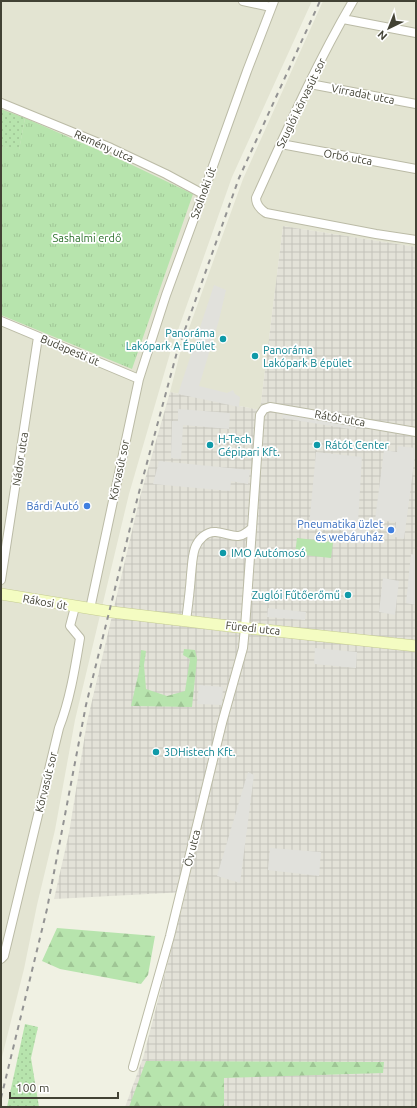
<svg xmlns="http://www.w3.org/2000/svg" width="417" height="1108" viewBox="0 0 417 1108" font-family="Ubuntu,sans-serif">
<defs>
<pattern id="industrial-grid" width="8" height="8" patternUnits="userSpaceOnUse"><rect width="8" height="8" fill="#e3e2d8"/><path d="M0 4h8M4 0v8" fill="none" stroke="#c4c3ba"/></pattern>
<pattern id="grass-dots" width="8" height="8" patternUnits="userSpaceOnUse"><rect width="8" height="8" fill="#b7e4ad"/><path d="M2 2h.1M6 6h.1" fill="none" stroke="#9fc595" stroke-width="1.8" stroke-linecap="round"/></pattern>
<pattern id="forest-firs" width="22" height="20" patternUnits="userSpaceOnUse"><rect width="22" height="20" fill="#b7e4ad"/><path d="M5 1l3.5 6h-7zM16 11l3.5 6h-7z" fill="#9fc595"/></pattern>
<pattern id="park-tufts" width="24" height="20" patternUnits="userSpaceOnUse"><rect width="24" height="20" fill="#b7e4ad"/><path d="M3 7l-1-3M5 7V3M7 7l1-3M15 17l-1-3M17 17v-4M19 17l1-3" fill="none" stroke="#9fc595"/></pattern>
</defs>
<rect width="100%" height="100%" fill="#f0f1e3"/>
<path fill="#e3e4d2" d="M1 1H312L232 177 171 350 129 494 75 720 55 830 37 905 24 969 1 1061Z
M323 1H416V247L283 226 260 410 170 392 180 353 243 179Z"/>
<path fill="url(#industrial-grid)" d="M283 226 416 247V1107H125L143 1058 186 892 54 899 69 833 87 722 140 497 170 392 260 410Z"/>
<path fill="url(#grass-dots)" d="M1 109 25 118 19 151 1 146Z
M25 1024 38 1027 31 1058 39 1107H7Z"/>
<path fill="url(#forest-firs)" d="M184 649 195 650 197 659 192 707 131 706 139 671 141 650 146 651 144 665 146 689 167 696 185 691 190 659 183 655Z
M57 928 155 936 148 975 141 984 60 969 42 961Z
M146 1061 384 1062 383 1073 224 1078V1107H129Z"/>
<path fill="url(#park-tufts)" d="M25 118 130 164 193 194 132 369 1 315V146L19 150Z"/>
<path fill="#b7e4ad" d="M297 538 333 542 331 558 295 554Z"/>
<path fill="#e1e1dc" d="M214 285 226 290 219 320 199 386 227 393 233 390 235 394 240 397 239 407 178 394Z
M178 409 230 413 229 429 183 425 181 459 171 458 172 421H178Z
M284 409 357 421 356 430 282 418Z
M398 446 416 448 404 539 395 537 396 522 375 520 384 450 397 452Z
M316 452 362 457 358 523 366 524 364 544 343 542V530L309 527Z
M159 461 250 470 248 484 231 481 230 491 153 484Z
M411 554 416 555V605L406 603Z
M383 578 399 581 395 615 379 612Z
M268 608 306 612 305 620 267 617Z
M315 648 357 652 356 668 314 664Z
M199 685 223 687 222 705 197 704Z
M248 772 254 775 240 883 217 876Z
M270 848 321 852 319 876 268 870Z"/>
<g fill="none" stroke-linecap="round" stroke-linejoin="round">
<defs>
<path id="minor" d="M243 1 271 7
M353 1C316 64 286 132 256 198 256 205 260 209 266 213L376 234 416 240
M343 19 416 33
M310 84 416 104
M1 103 111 148 166 174 203 194
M281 144 416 169
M1 321 139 379
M1 580 38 337
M90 609 139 379 166 295 203 194 247 71 274 1
M186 621C188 606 190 591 191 575 192 566 192 557 195 548 198 540 206 531 216 532 233 534 237 542 252 528
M1 959 4 956 59 728C70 700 75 668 80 638L70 626 75 607
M133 1067 170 936 222 723 243 648 245 628 260 415 264 409 270 407 416 432"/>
<path id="secondary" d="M1 594 112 612 237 627 416 646"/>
</defs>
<use href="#minor" stroke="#bbbba6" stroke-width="10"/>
<use href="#secondary" stroke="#c5cc92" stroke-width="12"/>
<use href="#minor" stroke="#fff" stroke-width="8"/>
<use href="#secondary" stroke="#f4fcc2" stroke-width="11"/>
<path stroke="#939393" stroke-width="2" stroke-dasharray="5 5" stroke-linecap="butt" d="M1 1098 47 909 86 705 138 496 177 352 239 178 320 1"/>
</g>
<g fill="#0f9aa8" stroke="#fff" stroke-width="1.5">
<circle cx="223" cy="339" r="4"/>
<circle cx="255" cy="356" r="4"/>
<circle cx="210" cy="445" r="4"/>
<circle cx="317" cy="445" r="4"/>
<circle cx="223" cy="553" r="4"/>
<circle cx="348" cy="595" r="4"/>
<circle cx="156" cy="752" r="4"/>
</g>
<g fill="#3f7fe0" stroke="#fff" stroke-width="1.5">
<circle cx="87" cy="506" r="4"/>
<circle cx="391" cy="530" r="4"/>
</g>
<g text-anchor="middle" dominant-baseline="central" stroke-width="3.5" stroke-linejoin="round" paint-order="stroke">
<g font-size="11" fill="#424234" stroke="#fff">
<text transform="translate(363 94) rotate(11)">Virradat utca</text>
<text transform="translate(301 103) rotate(-64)">Szuglói körvasút sor</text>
<text transform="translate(104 146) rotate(24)">Remény utca</text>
<text transform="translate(348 157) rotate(10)">Orbó utca</text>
<text transform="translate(203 193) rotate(-70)">Szolnoki út</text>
<text transform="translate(70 350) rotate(23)">Budapesti út</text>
<text transform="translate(340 418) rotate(10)">Rátót utca</text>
<text transform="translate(20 459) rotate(-81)">Nádor utca</text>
<text transform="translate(119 470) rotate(-78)">Körvasút sor</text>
<text transform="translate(45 602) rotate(10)">Rákosi út</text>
<text transform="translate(253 628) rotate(6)">Füredi utca</text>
<text transform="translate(46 782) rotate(-76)">Körvasút sor</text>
<text transform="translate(192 848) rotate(-76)">Öv utca</text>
</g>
<g font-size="11" fill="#2b702b" stroke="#fff">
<text x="87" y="238">Sashalmi erdő</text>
</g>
<g font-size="11" fill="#0d838f" stroke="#fff" text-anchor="start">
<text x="215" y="333" text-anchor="end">Panoráma<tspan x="215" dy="13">Lakópark A Épület</tspan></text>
<text x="263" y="350">Panoráma<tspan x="263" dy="13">Lakópark B épület</tspan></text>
<text x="218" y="439">H-Tech<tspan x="218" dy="13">Gépipari Kft.</tspan></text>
<text x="325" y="445">Rátót Center</text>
<text x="231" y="553">IMO Autómosó</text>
<text x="340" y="595" text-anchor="end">Zuglói Fűtőerőmű</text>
<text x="164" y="752">3DHistech Kft.</text>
</g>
<g font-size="11" fill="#366cbe" stroke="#fff" text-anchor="end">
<text x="79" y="506">Bárdi Autó</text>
<text x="383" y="524">Pneumatika üzlet<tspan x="383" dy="13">és webáruház</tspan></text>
</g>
</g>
<rect width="417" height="1108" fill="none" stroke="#424234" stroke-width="4"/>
<g transform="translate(389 28) rotate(223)" stroke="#ffffff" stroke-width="3" paint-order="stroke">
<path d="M0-3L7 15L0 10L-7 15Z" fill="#424234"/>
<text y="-6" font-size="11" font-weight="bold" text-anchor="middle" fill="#424234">N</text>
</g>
<path d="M10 1092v6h108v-6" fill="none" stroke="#424234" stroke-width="2"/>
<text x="16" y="1092" font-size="12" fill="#424234" stroke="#ffffff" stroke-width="3" paint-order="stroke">100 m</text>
</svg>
